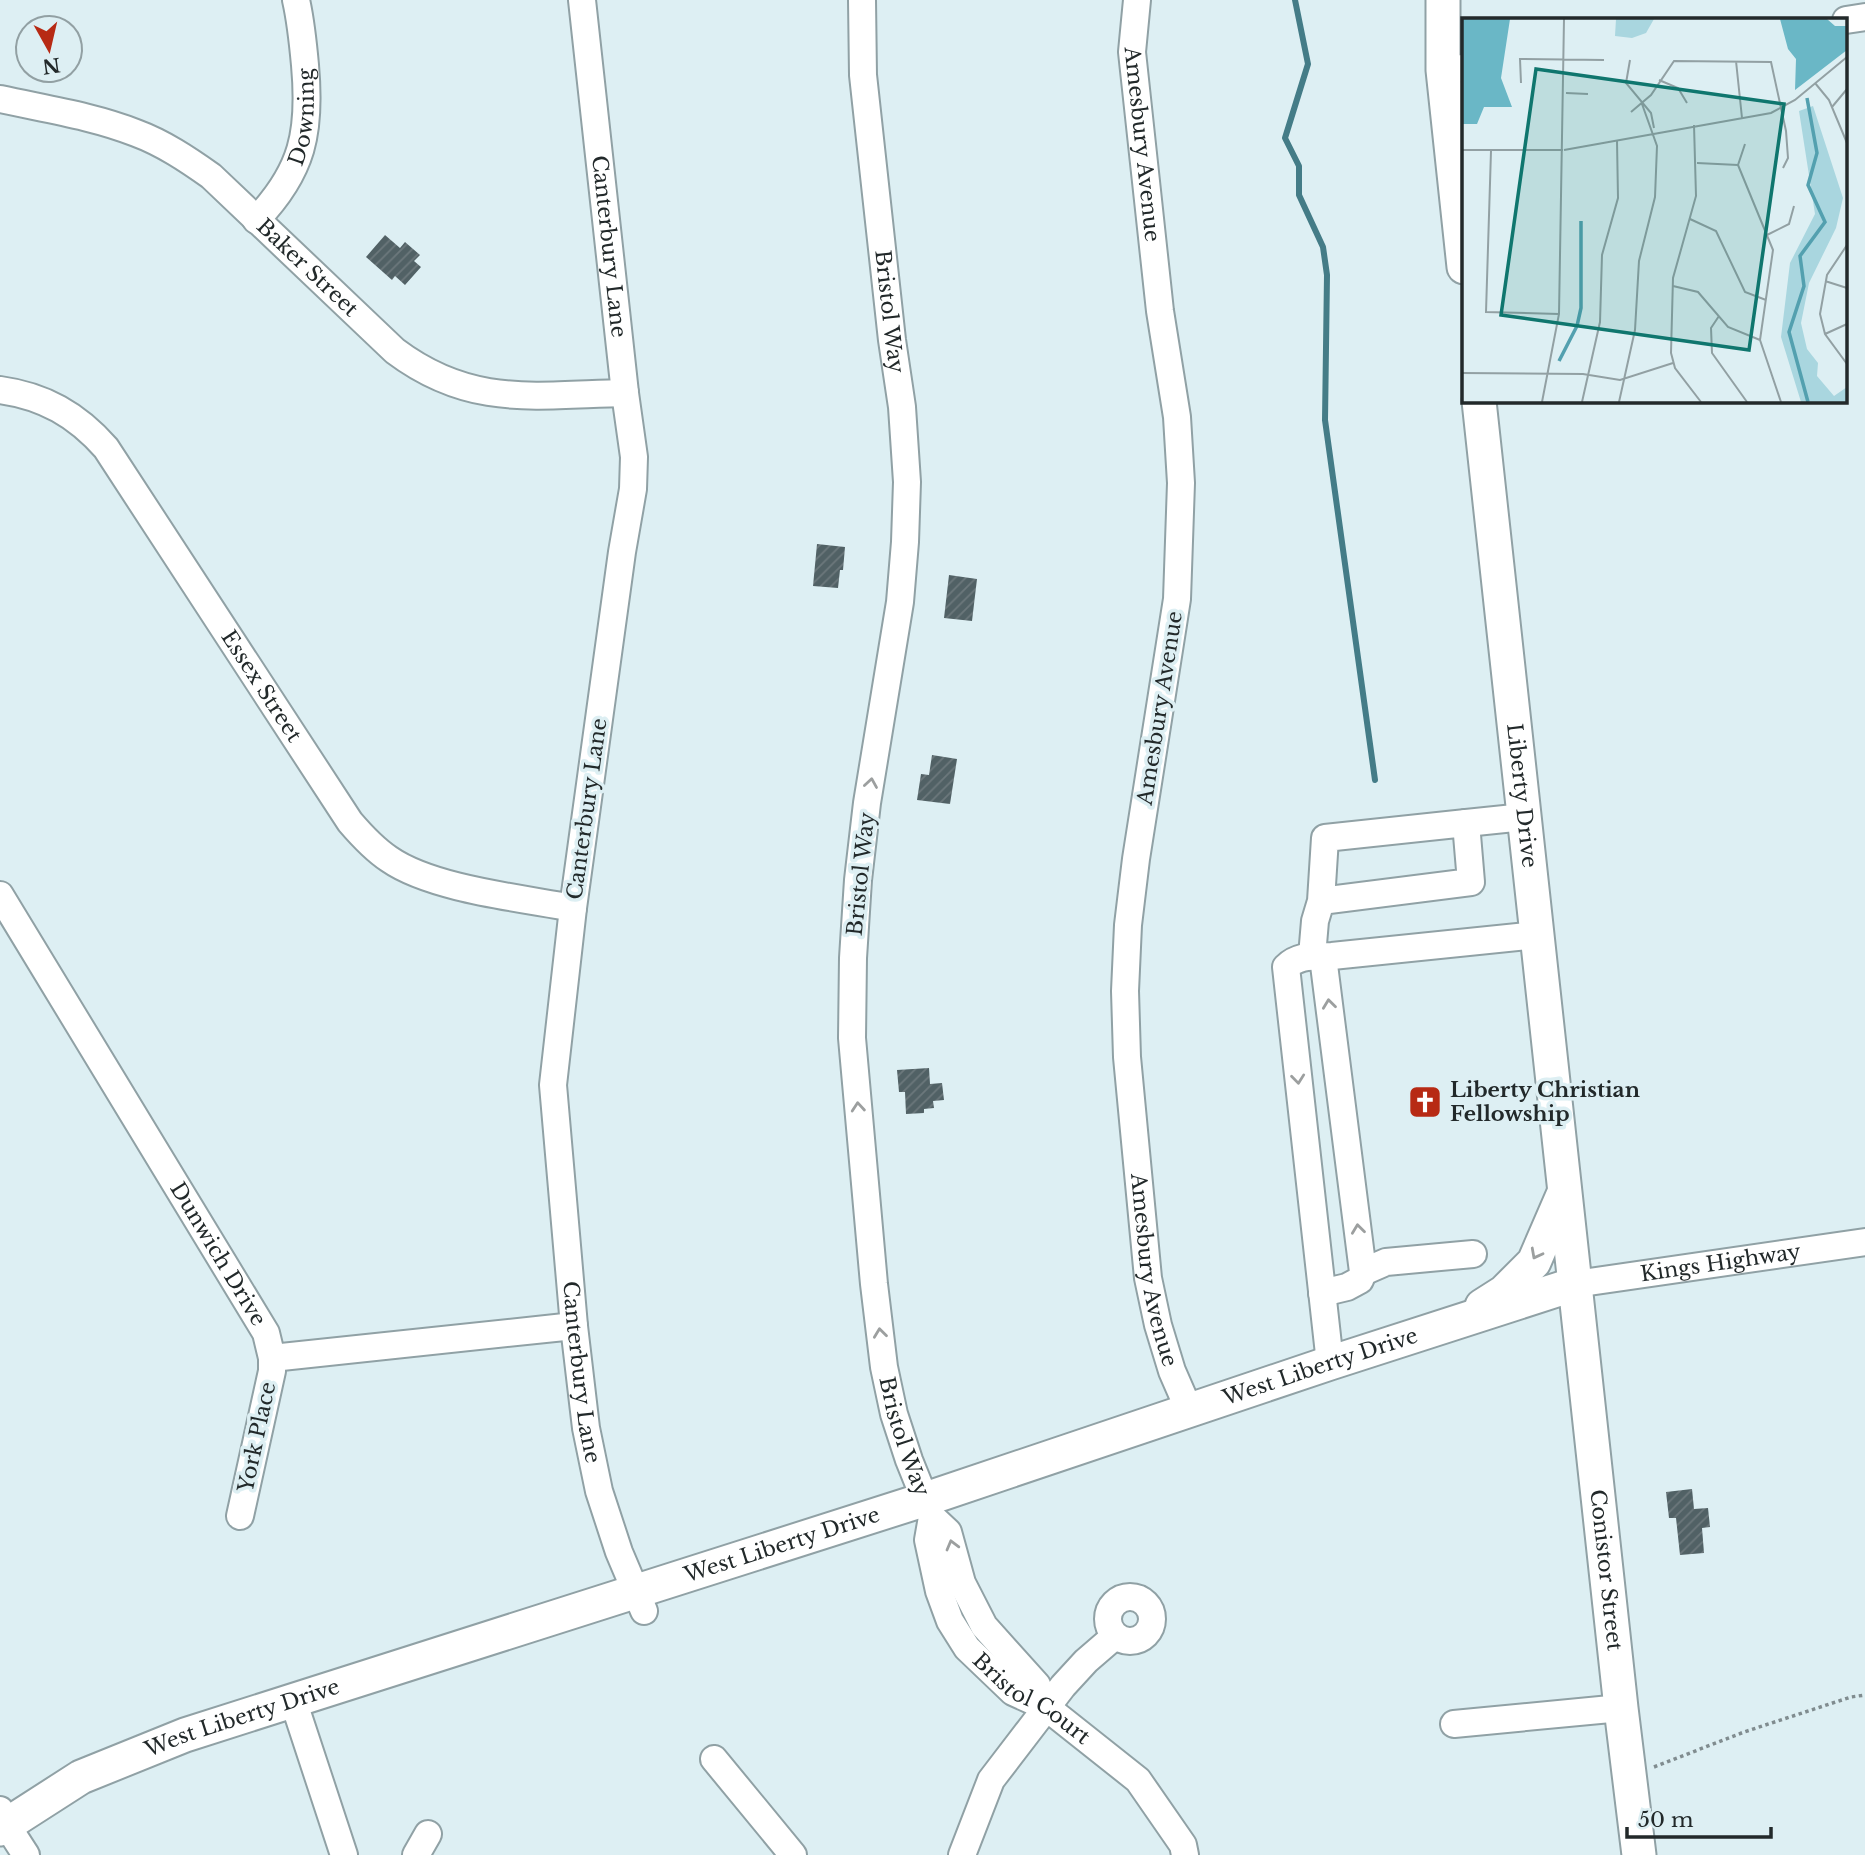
<svg xmlns="http://www.w3.org/2000/svg" width="1865" height="1855" viewBox="0 0 1865 1855" font-family="'Libre Baskerville',serif">
<defs>
<pattern id="building-hatch" width="6" height="6" patternUnits="userSpaceOnUse" patternTransform="scale(1.75)"><rect width="6" height="6" fill="#516165"/><path d="M-1 1l2-2M0 6l6-6M5 7l2-2" fill="none" stroke="#6c787c"/></pattern>
</defs>
<rect width="100%" height="100%" fill="#ddeff3"/>
<g fill="none" stroke-linecap="round" stroke-linejoin="round">
<path stroke="#447c87" stroke-width="6" d="M1295 0 1308 64 1285 138 1299 166V195L1323 247 1327 275 1325 420 1375 780"/>
</g>
<path fill="url(#building-hatch)" d="M385 235 400 248 405 242 420 255 414 261 421 267 405 285 395 276 392 280 366 257Z
M817 544 845 547 843 570H840L838 588 813 586Z
M949 575 977 579 972 621 944 618Z
M932 755 957 759 950 804 917 800 921 774 929 775Z
M929 1068 930 1084 942 1083 944 1100 933 1101 934 1108 924 1109V1113L906 1114 905 1092H899L897 1070Z
M1692 1489 1694 1509 1708 1508 1710 1527 1702 1528 1704 1553 1680 1555 1676 1518H1669L1666 1492Z"/>
<g fill="none" stroke-linecap="round" stroke-linejoin="round">
<defs>
<g id="minor">
<path id="s1" d="M582 0 625 393 634 457 633 489 622 552 573 908 553 1085 574 1326 586 1428 599 1491 619 1552 644 1611"/>
<path id="s2" d="M862 0 863 75 892 340 902 407 907 482 905 542 900 602 867 803 858 880 853 958 852 1038 874 1284 884 1367 894 1414 909 1460 932 1517 948 1532 962 1583 984 1626 1037 1685 1046 1707"/>
<path id="s3" d="M1137 0 1132 52 1160 311 1177 417 1181 483 1177 599 1136 859 1128 925 1125 991 1127 1057 1148 1278 1158 1325 1172 1371 1189 1410"/>
<path d="M1846 20 1865 17"/>
<path d="M1443 70 1464 68"/>
<path id="s4" d="M0 99C45 109 93 116 136 133 163 143 187 159 211 176L395 351C471 408 535 395 625 393"/>
<path id="s5" d="M256 220C303 171 311 132 305 65 303 43 301 22 296 0"/>
<path id="s6" d="M0 390C44 396 77 415 106 448L350 822C362 836 374 849 389 859 432 889 521 898 573 908"/>
<path d="M1466 823 1524 817"/>
<path id="s7" d="M0 895 266 1333 272 1358V1371L240 1516"/>
<path d="M1312 956 1315 921 1321 901 1471 882 1466 823 1325 838 1321 901"/>
<path d="M1363 1272 1386 1262 1473 1254"/>
<path id="s8" d="M1575 1284 1865 1242"/>
<path d="M1322 1293 1347 1287 1360 1280 1363 1272 1323 957"/>
<path d="M272 1358 574 1326"/>
<path d="M1330 1363 1286 967C1299 954 1315 957 1332 956L1537 935"/>
<path id="s9" d="M932 1517 928 1540 939 1591 950 1621 967 1648 1013 1692 1046 1707 1138 1780 1183 1845 1185 1855"/>
<circle cx="1130" cy="1619" r="22"/>
<path d="M293 1700 344 1855"/>
<path d="M1454 1724 1621 1708"/>
<path d="M714 1759 793 1855"/>
<path d="M0 1810 6 1824 26 1855"/>
<path d="M416 1855 428 1834"/>
<path d="M962 1855 991 1780 1063 1686 1086 1661 1115 1636"/>
</g>
<g id="major">
<path d="M1443 0V70L1464 267"/>
<path id="s10" d="M1479 401 1621 1708 1639 1855"/>
<path d="M1482 1306 1504 1292 1534 1262 1563 1195"/>
<path id="s11" d="M0 1829 81 1777 185 1735 926 1499 1330 1363 1575 1284"/>
</g>
</defs>
<use href="#minor" stroke="#90a1a5" stroke-width="30"/>
<use href="#major" stroke="#90a1a5" stroke-width="37"/>
<path stroke="#808c8f" stroke-width="3.5" stroke-dasharray="3.5 3.5" stroke-linecap="butt" d="M1654 1767 1744 1732 1851 1697 1865 1695"/>
<use href="#minor" stroke="#fff" stroke-width="26"/>
<use href="#major" stroke="#fff" stroke-width="33"/>
</g>
<defs><path id="oneway-chevron" d="M-2-3.5L2.5 0L-2 3.5" fill="none" stroke-width="1.6" stroke-linecap="round" stroke-linejoin="round" transform="scale(1.75)"/></defs>
<g stroke="#9c9f9f">
<use href="#oneway-chevron" transform="translate(871 783) rotate(-81)"/>
<use href="#oneway-chevron" transform="translate(1329 1004) rotate(-97)"/>
<use href="#oneway-chevron" transform="translate(1298 1079) rotate(84)"/>
<use href="#oneway-chevron" transform="translate(858 1107) rotate(-95)"/>
<use href="#oneway-chevron" transform="translate(1358 1229) rotate(-97)"/>
<use href="#oneway-chevron" transform="translate(1536 1254) rotate(118)"/>
<use href="#oneway-chevron" transform="translate(880 1333) rotate(-97)"/>
<use href="#oneway-chevron" transform="translate(952 1545) rotate(-105)"/>
</g>
<defs>
<symbol id="church-square" viewBox="-11 -11 22 22"><rect x="-9" y="-9" width="18" height="18" rx="4" fill="#b72a14" stroke="#ddeff3"/><path d="M-1.2-6h2.4v3.5h3.3v2.4h-3.3V6h-2.4V-.1h-3.3v-2.4h3.3Z" fill="#fff"/></symbol>
</defs>
<g fill-rule="evenodd">
<use href="#church-square" x="1406" y="1083" width="38" height="38"/>
</g>
<g text-anchor="middle" dominant-baseline="central" stroke-width="7" stroke-linejoin="round" paint-order="stroke">
<g font-size="21" fill="#22292a" stroke="#ddeff3">
<text stroke="none"><textPath href="#s5" startOffset="117">Downing</textPath></text>
<text stroke="none"><textPath href="#s3" startOffset="145">Amesbury Avenue</textPath></text>
<text stroke="none"><textPath href="#s1" startOffset="248">Canterbury Lane</textPath></text>
<text stroke="none"><textPath href="#s4" startOffset="360">Baker Street</textPath></text>
<text stroke="none"><textPath href="#s2" startOffset="313">Bristol Way</textPath></text>
<text stroke="none"><textPath href="#s6" startOffset="408">Essex Street</textPath></text>
<text transform="translate(1160 708) rotate(-81)">Amesbury Avenue</text>
<text stroke="none"><textPath href="#s10" startOffset="397">Liberty Drive</textPath></text>
<text transform="translate(587 809) rotate(-82)">Canterbury Lane</text>
<text transform="translate(861 874) rotate(-84)">Bristol Way</text>
<text stroke="none"><textPath href="#s7" startOffset="420">Dunwich Drive</textPath></text>
<text stroke="none"><textPath href="#s8" startOffset="147">Kings Highway</textPath></text>
<text stroke="none"><textPath href="#s3" startOffset="1279">Amesbury Avenue</textPath></text>
<text stroke="none"><textPath href="#s11" startOffset="1402">West Liberty Drive</textPath></text>
<text stroke="none"><textPath href="#s1" startOffset="1382">Canterbury Lane</textPath></text>
<text stroke="none"><textPath href="#s2" startOffset="1447">Bristol Way</textPath></text>
<text transform="translate(257 1437) rotate(-78)">York Place</text>
<text stroke="none"><textPath href="#s11" startOffset="835">West Liberty Drive</textPath></text>
<text stroke="none"><textPath href="#s10" startOffset="1176">Conistor Street</textPath></text>
<text stroke="none"><textPath href="#s9" startOffset="222">Bristol Court</textPath></text>
<text stroke="none"><textPath href="#s11" startOffset="268">West Liberty Drive</textPath></text>
</g>
<g font-size="21" font-weight="bold" fill="#22292a" stroke="#ddeff3" text-anchor="start">
<text x="1450" y="1090">Liberty Christian<tspan x="1450" dy="24">Fellowship</tspan></text>
</g>
</g>
<g transform="translate(1462 18)">
<rect width="385" height="385" fill="#ddeff3"/>
<path d="M0 1H48L39 60 50 89H22L15 106H0ZM318 1H365L373 8H385V32L333 72 334 41 326 31Z" fill="#6ab7c6"/>
<path d="M154 1H192L184 15 170 20 153 18ZM351 88 381 180 374 210 347 265 339 305 345 331 356 345 355 358 372 378 385 369V384H339L319 319 328 245 353 196 337 93Z" fill="#a9d6df"/>
<path fill="none" stroke="#53a0af" stroke-width="3.5" d="M345 80 355 135 346 167 363 204 338 238 342 268 327 314 346 384M97 343 115 308 119 290V203"/>
<path fill="none" stroke="#92a0a3" stroke-width="2" d="M168 42 164 65 189 95 192 110M274 43 280 100M197 62 216 70 225 85M59 65 58 41 142 42M353 65 367 82 385 125M104 75 126 76M370 89 385 71M169 94 189 77 212 43 309 44 324 113 326 140 321 150M232 107 234 178 211 260 209 335 213 350 239 384M0 132H101M102 132 309 95 333 82 385 39M29 133 24 294 97 296M235 145 276 147M276 147 311 232 298 322 319 384M276 147 283 126M228 201 254 213 283 274 304 282M305 217 327 206 332 188M385 227 365 257 358 296 363 316 385 346M363 263 385 270M211 268 236 274 266 309 298 322M257 298 249 310 250 335 285 384M363 316 385 306M0 355 121 356 158 362 211 345M80 384 97 296 102 1M120 384 138 304 140 237 156 180 155 123M157 384 173 312 177 243 193 179 195 128 180 86"/>
<path fill="#0f766e" fill-opacity="0.15" stroke="#0f766e" stroke-width="3.5" d="M74 51 322 86 287 332 39 297Z"/>
<rect width="385" height="385" fill="none" stroke="#22292a" stroke-width="3.5"/>
</g>
<g transform="translate(49 49) rotate(172)"><circle r="33" fill="#ddeff3" stroke="#92a0a3" stroke-width="2"/>
<path d="M0-5L12 26L0 18L-12 26Z" fill="#b72a14"/>
<text y="-10" font-size="19" font-weight="bold" text-anchor="middle" fill="#22292a">N</text>
</g>
<path d="M1627 1827v10h144v-10" fill="none" stroke="#22292a" stroke-width="3.5"/>
<text x="1638" y="1827" font-size="21" fill="#22292a" stroke="#ddeff3" stroke-width="5" paint-order="stroke">50 m</text>
</svg>
